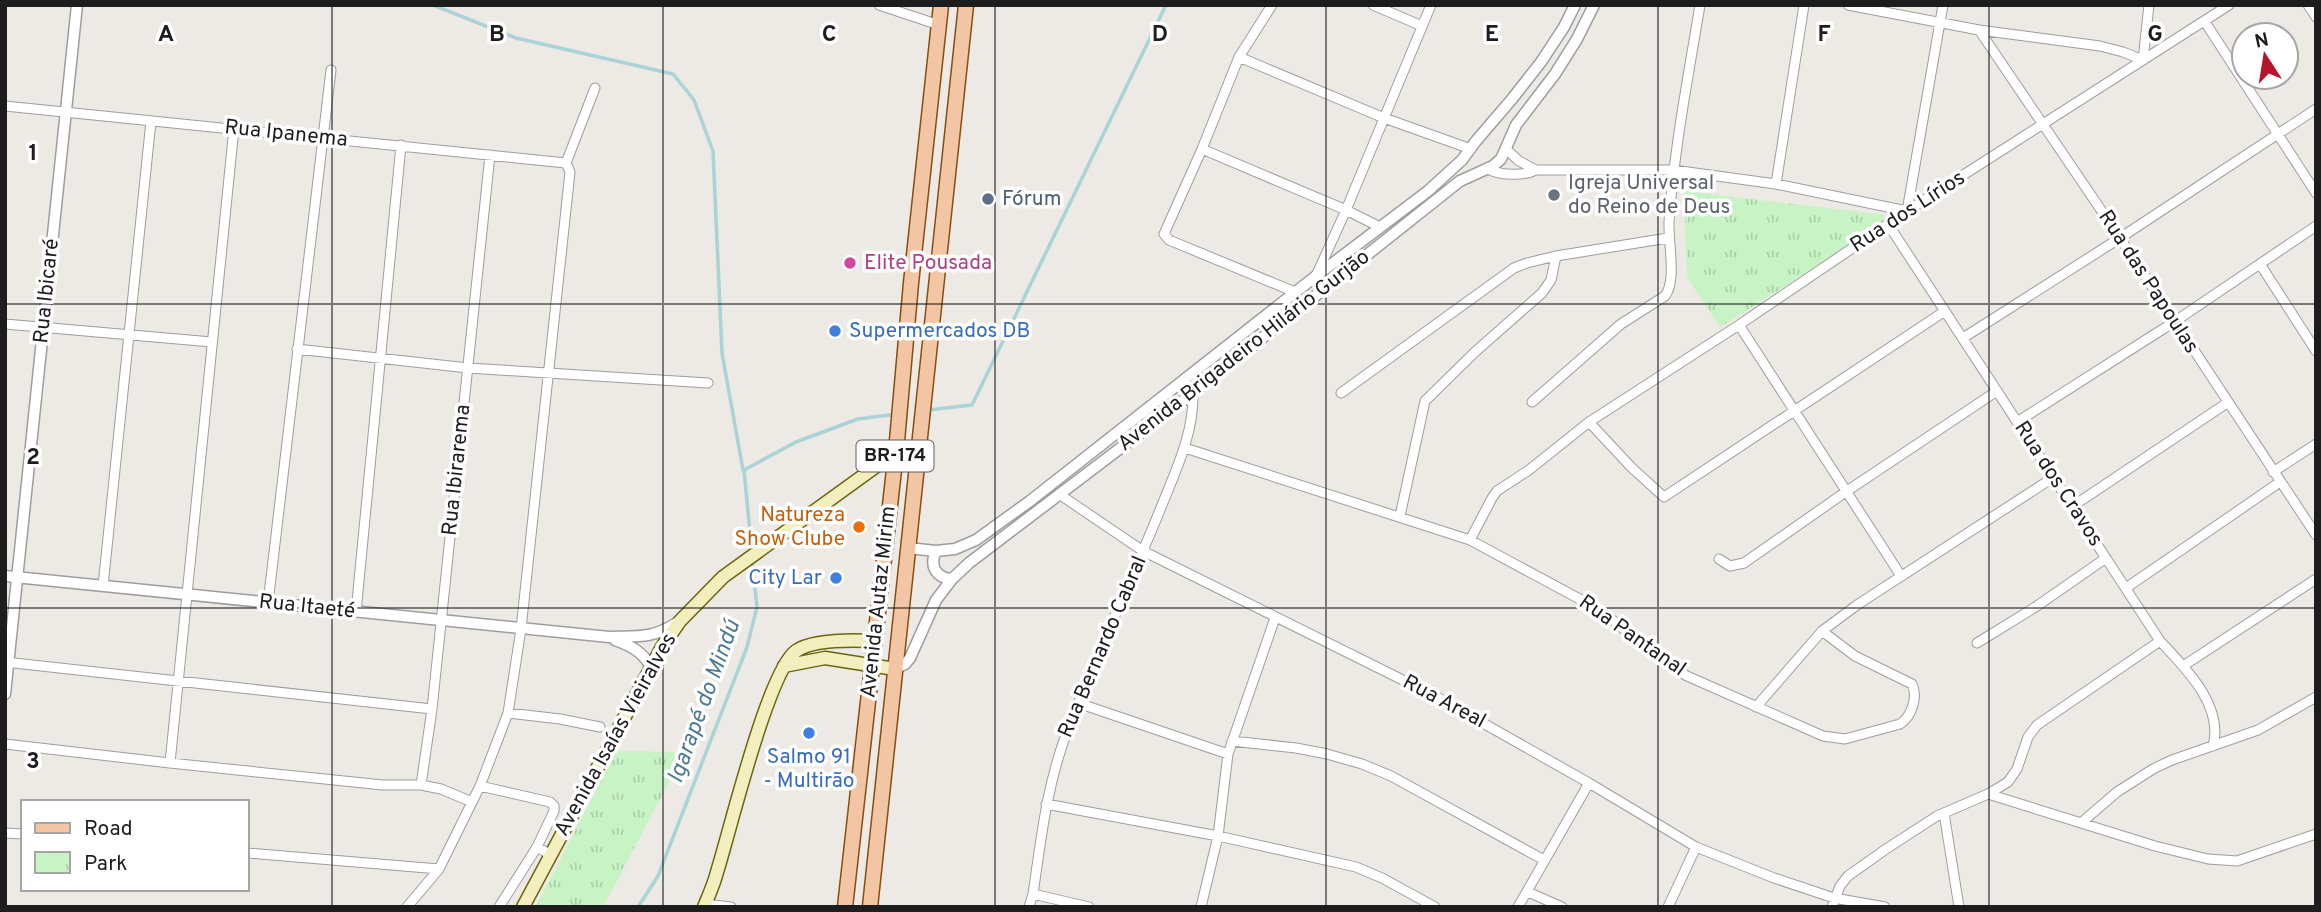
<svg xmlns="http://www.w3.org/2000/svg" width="2321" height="912" viewBox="0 0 2321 912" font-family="Overpass,sans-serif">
<defs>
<pattern id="park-tufts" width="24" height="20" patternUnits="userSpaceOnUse" patternTransform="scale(1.75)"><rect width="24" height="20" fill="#c8f3c5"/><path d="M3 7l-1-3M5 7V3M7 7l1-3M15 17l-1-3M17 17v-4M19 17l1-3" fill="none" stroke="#abd0a9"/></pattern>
</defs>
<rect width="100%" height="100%" fill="#ede9e4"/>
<path fill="url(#park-tufts)" d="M1684 191 1886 215V223L1720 327 1687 277Z
M616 751 685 752 603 907H536Z"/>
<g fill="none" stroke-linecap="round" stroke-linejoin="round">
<path stroke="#a9d3d7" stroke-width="3.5" d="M433 5 516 38 673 74 694 100 713 151 722 353 743 470
M929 410 972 405 1166 5
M752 553 744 470 796 442 858 419 897 414
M638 907 658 876 747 647 757 607 752 561"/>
<defs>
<path id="minor" d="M879 5 939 25
M1272 5 1239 57 1202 149 1164 234 1169 240 1295 292
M1373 5 1422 26
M1848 5 1979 30 2100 46 2123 52 2143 60 2149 5
M2308 5 2316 17
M2205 22 2316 193
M1979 30 2120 238 2316 535
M1239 57 1384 118 1471 149
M5 106 566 163
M1202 149 1346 210 1380 227
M1506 149 1519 161 1536 170
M566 163 595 88
M1487 168C1498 176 1524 176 1536 170H1673L1776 184 1907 211 1943 5
M1776 184 1804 5
M1888 224 2160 641C2185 668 2224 705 2213 746
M2260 264 2316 351
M1316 276 1346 210 1431 5
M5 324 212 342
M1739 325 1901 576
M1963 338 2120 238 2316 109
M297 349 468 368 708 383
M1341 393 1514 268 1527 263 1556 256 1668 238
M1532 402 1621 324 1665 296C1677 280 1668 243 1669 222 1674 149 1688 78 1700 5
M1589 422 1632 468 1664 497 1945 311
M2017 422 2174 322 2316 226
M1185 448 1470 540 1600 610 1665 662 1687 676 1823 736 1845 739 1900 724C1912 716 1918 697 1912 684L1855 656 1822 631
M2273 472 2316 444
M1059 494 1143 551 1437 697 1589 783 1696 847 1774 878 1834 898 1885 907
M2073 506 2227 403
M1400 516 1425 401 1475 352 1542 293 1551 280 1556 256
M1470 540 1492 498 1497 491 1529 470 1589 422 1739 325 1907 211 2229 5
M1719 559 1730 566 1744 563 1847 491 1997 391
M103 586 151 121
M2126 588 2280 482
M268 603 331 70
M356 612 401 145
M1977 643 2037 606 2106 558
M5 662 432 709
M2183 666 2316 579
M1078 703 1228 754
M1756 707 1822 631 1857 605 2054 477
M508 713 560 719 600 727
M1232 741 1296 748 1327 754 1362 764 1391 776 1544 860
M5 744 170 763 383 785H421L441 789 472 802
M170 763 234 128
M421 785 432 709 490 155
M480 786 550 802 554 806V811L537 847 551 855
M1988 794 2155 846 2208 859 2237 861 2316 834
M1046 804 1218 836 1356 867 1382 878 1435 907
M1944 813 1959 907
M2081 823 2117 792 2153 769 2172 760 2258 730 2316 697
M5 833 23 834
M247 853 439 869
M1528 892 1562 907
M1033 894 1089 907
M705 904 731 907
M407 907 439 869 480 786 508 713 521 629 570 172 566 163
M499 907 537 847
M1029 907 1033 894C1041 839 1047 784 1067 732 1095 657 1130 584 1160 510 1175 472 1194 434 1193 393
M1201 907 1218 836 1228 754 1275 618
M1518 907 1589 783
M1668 907 1696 847
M1832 907 1840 886 1848 876 1886 849 1937 816 1988 794 2008 782 2017 769 2028 737 2037 725 2160 641"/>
<path id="tertiary" d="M908 548 936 551 955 549 976 540 1030 501 1316 276 1428 191 1462 160 1476 141 1512 99 1541 62 1564 27 1575 5
M936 551C929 566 936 578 952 579
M5 576 609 637C637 636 653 639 678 622
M615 640C631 646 642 651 651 667
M895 669 905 664 910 658 936 600 952 579 969 563 1193 393 1460 181 1493 166 1501 159 1516 125 1555 74 1577 39 1594 5
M5 694 77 5"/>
<path id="secondary" d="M784 666 825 658 895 669
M523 907 662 647 680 621 723 577 896 452
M704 907C709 895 714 884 717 872 730 831 768 671 796 651 813 639 854 640 875 641"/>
<path id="primary" d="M845 907 896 452 911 283 941 5
M870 907 966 5"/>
</defs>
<use href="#minor" stroke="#9e9e9e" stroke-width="11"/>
<use href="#tertiary" stroke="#9e9e9e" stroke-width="13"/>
<use href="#secondary" stroke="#696610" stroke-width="15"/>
<use href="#primary" stroke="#874f0f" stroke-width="17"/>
<use href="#minor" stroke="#fff" stroke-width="9"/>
<use href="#tertiary" stroke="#fff" stroke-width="10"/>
<use href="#secondary" stroke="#f3eebd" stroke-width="12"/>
<use href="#primary" stroke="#f2c6a5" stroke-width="14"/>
</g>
<path fill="none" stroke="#1d1d1d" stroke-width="2" stroke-opacity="0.55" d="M332 5V907M663 5V907M995 5V907M1326 5V907M1658 5V907M1989 5V907M5 304H2316M5 608H2316"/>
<circle fill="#6b7280" stroke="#fff" stroke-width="2.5" cx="1554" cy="195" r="7"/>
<circle fill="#5c6f8a" stroke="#fff" stroke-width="2.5" cx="988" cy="199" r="7"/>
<circle fill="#d1479c" stroke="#fff" stroke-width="2.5" cx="850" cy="263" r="7"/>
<g fill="#3f7fe0" stroke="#fff" stroke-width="2.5">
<circle cx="835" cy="331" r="7"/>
<circle cx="836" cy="578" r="7"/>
<circle cx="809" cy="733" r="7"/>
</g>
<circle fill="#e8710a" stroke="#fff" stroke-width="2.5" cx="859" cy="527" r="7"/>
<g text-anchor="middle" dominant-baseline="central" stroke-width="7" stroke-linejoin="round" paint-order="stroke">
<rect fill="#fff" stroke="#616161" stroke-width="2" x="856.5" y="440.5" width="77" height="31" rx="5"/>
<g font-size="19" font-weight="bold" fill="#1d1d1d">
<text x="895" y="456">BR-174</text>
</g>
<g font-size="21" fill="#1d1d1d" stroke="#fff">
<text transform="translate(286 134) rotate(6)">Rua Ipanema</text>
<text transform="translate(1908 212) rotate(-33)">Rua dos Lírios</text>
<text transform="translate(2148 282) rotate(57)">Rua das Papoulas</text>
<text transform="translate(47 291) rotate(-84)">Rua Ibicaré</text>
<text transform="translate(1244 351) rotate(-38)">Avenida Brigadeiro Hilário Gurjão</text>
<text transform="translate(457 470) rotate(-84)">Rua Ibirarema</text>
<text transform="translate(2058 484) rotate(57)">Rua dos Cravos</text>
<text transform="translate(879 602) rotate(-84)">Avenida Autaz Mirim</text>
<text transform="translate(307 607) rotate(6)">Rua Itaeté</text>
<text transform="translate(1632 636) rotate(35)">Rua Pantanal</text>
<text transform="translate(1103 647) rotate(-67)">Rua Bernardo Cabral</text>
<text transform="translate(1444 702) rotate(28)">Rua Areal</text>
<text transform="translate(616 735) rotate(-61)">Avenida Isaías Vieiralves</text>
</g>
<g font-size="21" fill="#5b616d" stroke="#fff" text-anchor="start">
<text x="1568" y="183">Igreja Universal<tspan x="1568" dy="24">do Reino de Deus</tspan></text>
</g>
<g font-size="21" fill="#4e5e75" stroke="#fff" text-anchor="start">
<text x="1002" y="199">Fórum</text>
</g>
<g font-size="21" fill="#b23c85" stroke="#fff" text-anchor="start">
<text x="864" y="263">Elite Pousada</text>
</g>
<g font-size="21" fill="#366cbe" stroke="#fff" text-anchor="start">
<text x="849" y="331">Supermercados DB</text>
<text x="822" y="578" text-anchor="end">City Lar</text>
<text x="809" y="757" text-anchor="middle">Salmo 91<tspan x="809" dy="24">- Multirão</tspan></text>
</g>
<g font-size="21" fill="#c56008" stroke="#fff" text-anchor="end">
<text x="845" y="515">Natureza<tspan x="845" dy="24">Show Clube</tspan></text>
</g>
<g font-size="23" font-style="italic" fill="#4d7a94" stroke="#fff">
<text transform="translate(705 702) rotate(-70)">Igarapé do Mindú</text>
</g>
</g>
<g font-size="23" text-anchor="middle" font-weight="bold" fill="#1d1d1d" stroke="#fff" stroke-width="7" stroke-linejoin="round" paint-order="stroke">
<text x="166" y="41">A</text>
<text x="497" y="41">B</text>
<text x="829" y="41">C</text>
<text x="1160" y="41">D</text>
<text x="1492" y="41">E</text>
<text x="1824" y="41">F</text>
<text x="2155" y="41">G</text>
<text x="33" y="160">1</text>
<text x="33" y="464">2</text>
<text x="33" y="768">3</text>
</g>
<rect width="2321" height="912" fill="none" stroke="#1d1d1d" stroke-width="14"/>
<rect x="21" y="800" width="228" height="91" fill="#ffffff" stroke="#a5a5a5" stroke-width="2"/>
<rect x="35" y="823" width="35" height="10" fill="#f2c6a5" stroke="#a5a5a5" stroke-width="2"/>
<text x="84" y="835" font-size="21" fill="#1d1d1d">Road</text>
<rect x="35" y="852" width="35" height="21" fill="url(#park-tufts)" stroke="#a5a5a5" stroke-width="2"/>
<text x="84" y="870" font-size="21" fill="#1d1d1d">Park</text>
<g transform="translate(2265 56) rotate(348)"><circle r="33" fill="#ffffff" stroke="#a5a5a5" stroke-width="2"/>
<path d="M0-5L12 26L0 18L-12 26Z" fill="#b6152b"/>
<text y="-10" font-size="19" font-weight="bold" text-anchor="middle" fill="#1d1d1d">N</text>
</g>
</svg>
